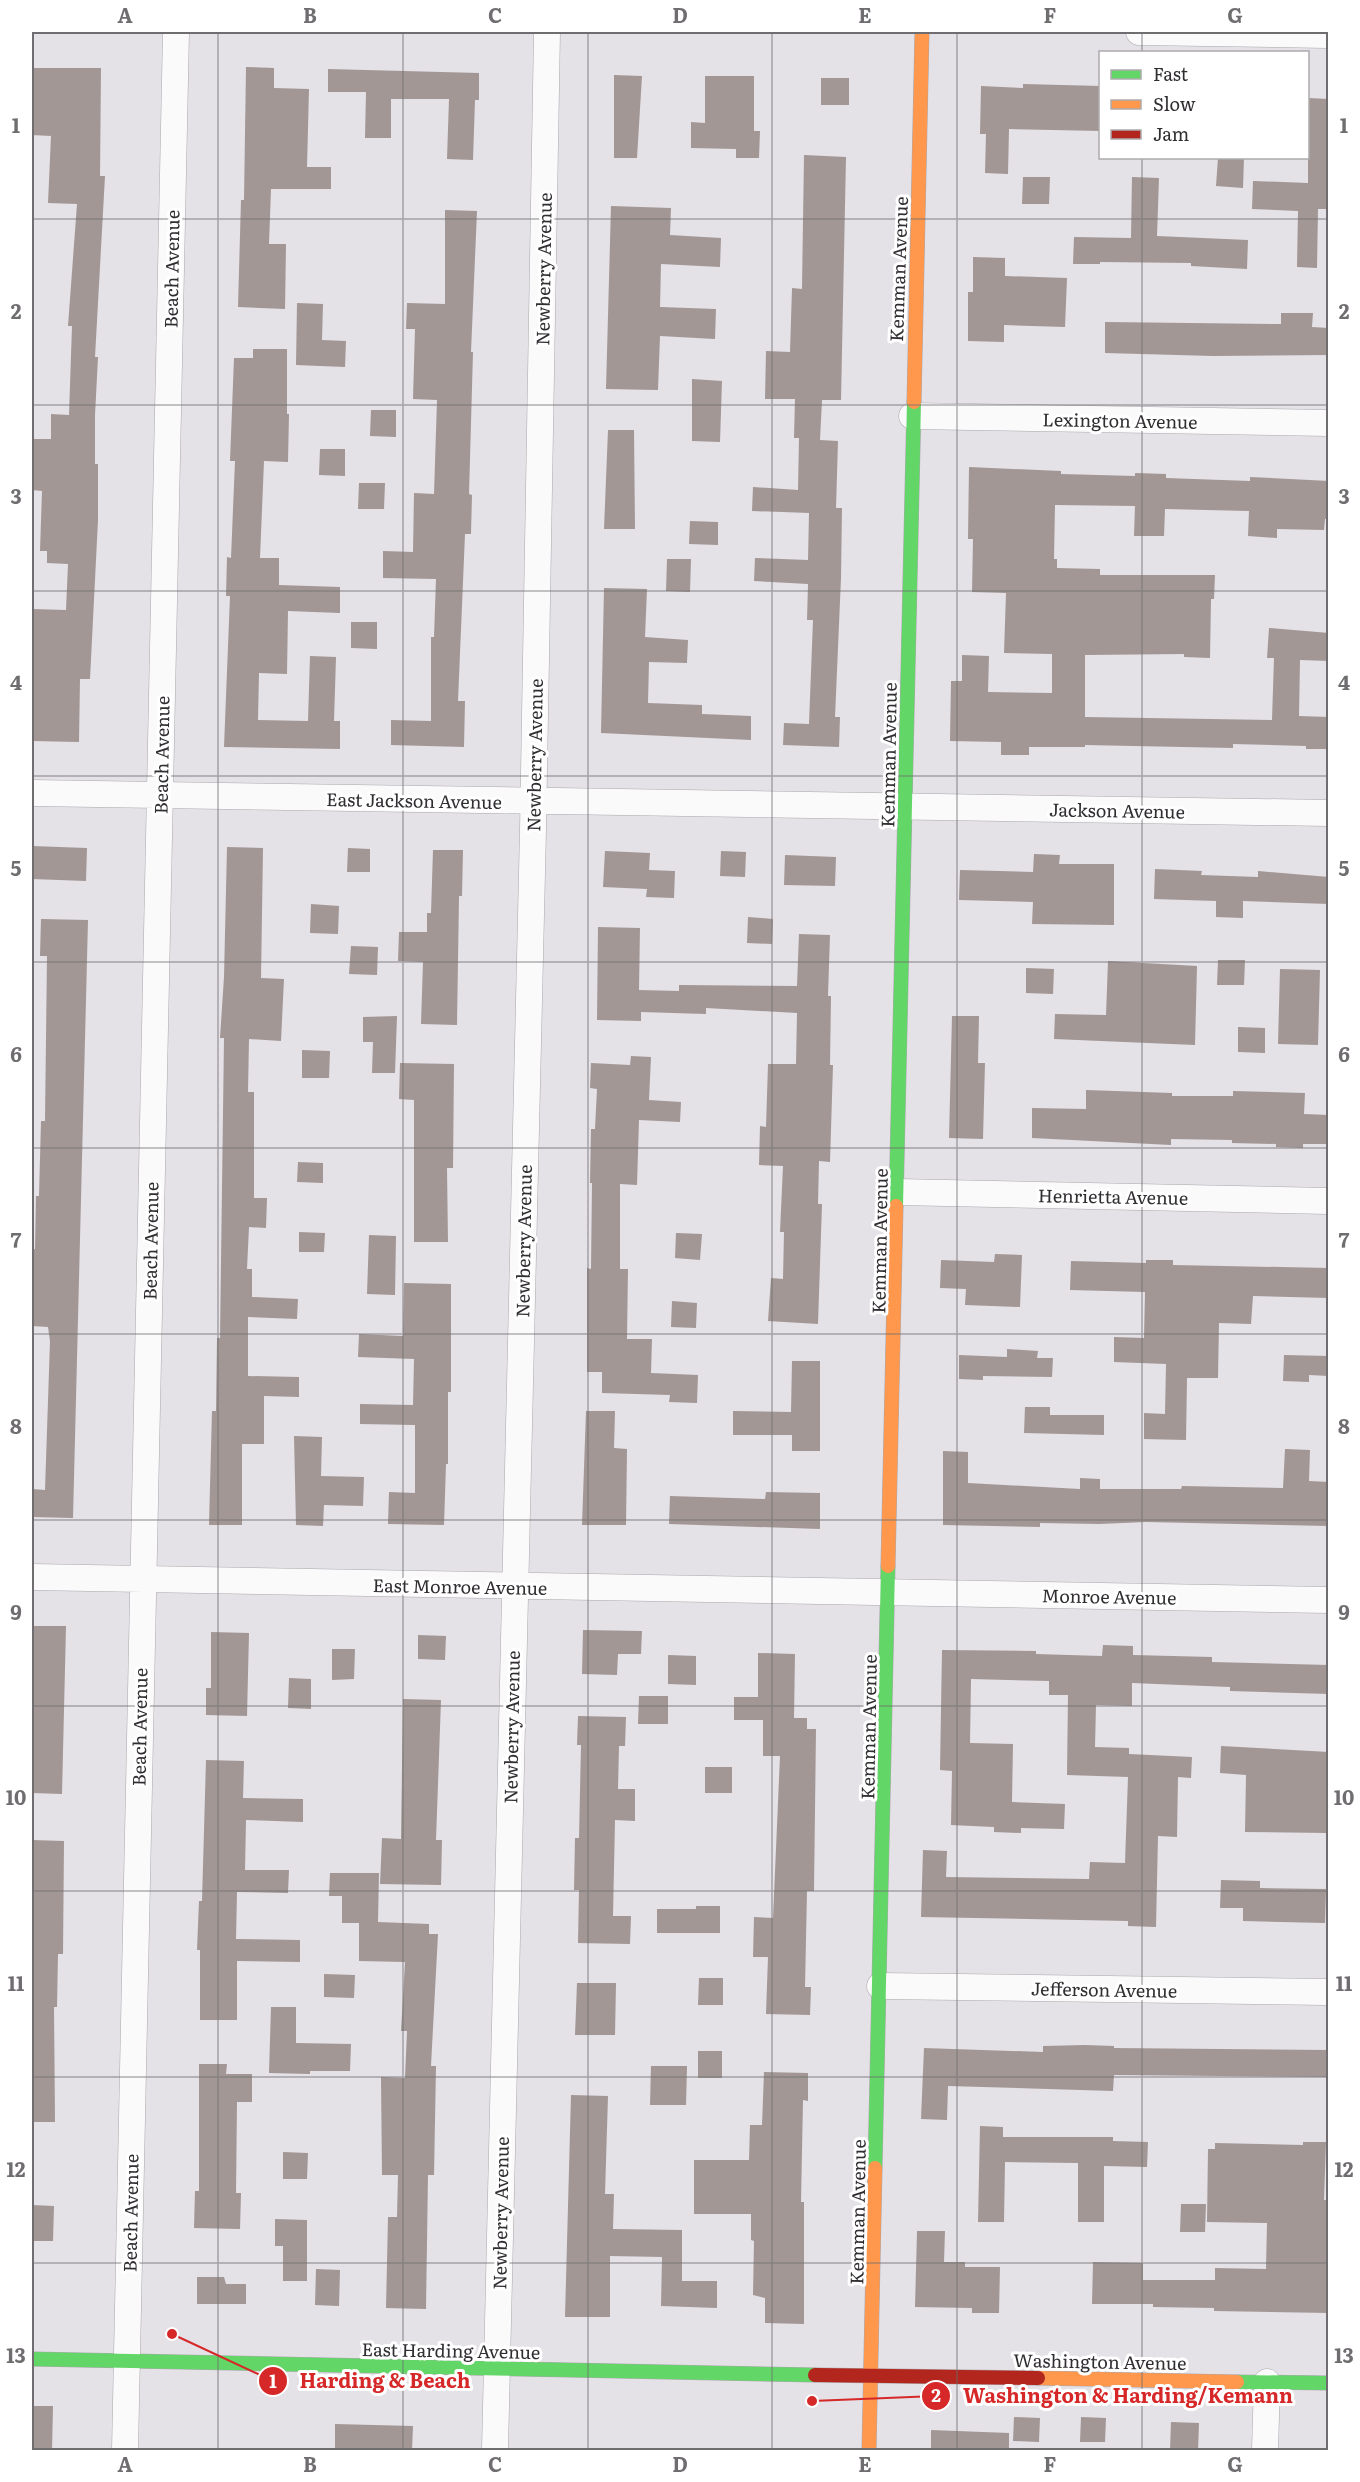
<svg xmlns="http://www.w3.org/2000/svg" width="1360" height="2482" viewBox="0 0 1360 2482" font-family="Literata,serif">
<rect width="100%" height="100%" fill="#e4e1e7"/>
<path fill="#a29795" d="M246 67 274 68V88L309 89 307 167H331V189H271L269 244H286L285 309 238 307 241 200H244Z
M32 68H101L100 176H105L95 357H98L95 415V464H98V520L90 679H80L79 742 32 741V609L66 610 68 564 47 563V551H40L42 491 32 490V439H51V414L69 415 72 326H68L77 204 48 203 51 136 32 135Z
M328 69 479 73V100H475L473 160 447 159 449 99H391V138H365L366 92H328Z
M614 75 642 76 637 158H614Z
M705 76H754V131H760L759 158H736V149L691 148V122L705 123Z
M821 78H849V105H821Z
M1023 84 1101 86V131L1009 129 1008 174 985 173 986 134H980L981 86 1023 88Z
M1308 98 1329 99V209H1318L1317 268 1297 267 1298 211 1252 209 1253 181 1308 183Z
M804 155 846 157 841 400H822L820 440 838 441 836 508H842L841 578 835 717H840L839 747 783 745 784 723 809 724 813 620H807L808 584 754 581 755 558 808 560 809 513 752 511 753 487 798 490 799 438H794L795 399H765L766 351 790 352 792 288 802 289Z
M1218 158H1244L1243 188 1216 186Z
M1023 177H1050L1049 204H1022Z
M1132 177 1159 178 1157 236 1248 240 1247 269 1191 266V263L1100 262V264H1073L1074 237 1131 238Z
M611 206 671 208 670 235 721 238 720 267 661 264 660 307 716 309 715 339 660 336 658 390 606 389Z
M445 210 477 211 471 352H473L469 494 472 495 471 534H465L458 701H465L464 747 391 745V720L431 721V637H434L436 579 383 578V551L413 552 414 493 434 494 437 400 413 399 415 329H406L407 303 445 304Z
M973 257 1005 258V276L1067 278 1065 327 1004 325V342L968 341V292H973Z
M297 303 323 304 322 340 346 341 345 367 296 365Z
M1281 313H1313L1312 327 1329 328V355L1213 356 1105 353V322L1281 324Z
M253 349H287V414H289L288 462 264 461 260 558H279V585L340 587V613L288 611 287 674 259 673 258 720 308 721 310 656 336 657 334 721H340V749L224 747 230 596H226L227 557 231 558 235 461H230L234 358H253Z
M692 379 722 381 720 442 692 441Z
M371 410H396V437L370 436Z
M608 430H634L635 529H604Z
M320 449H345V476L319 475Z
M969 467 1061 471V474L1135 476V473L1166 474V478L1250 481V477L1329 481V519H1325L1324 530 1277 529V538L1248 536 1249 511 1165 509 1164 536H1134L1135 506 1055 505 1054 559H1057V568L1100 569V575H1215L1214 599H1211L1210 658 1184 657V654L1085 655V717L1272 720 1274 658H1267L1269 628 1329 633V661L1300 660 1299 716 1329 717V749H1306V746L1233 744V748L1085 745V747H1029V755H1001V742L950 741 951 681H962V655L989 656 988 692 1052 693V654L1004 653 1006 593 972 592 973 539H968Z
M359 483H385L384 509H358Z
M690 521 718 522V545L689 544Z
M667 559H691L690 592 666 591Z
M604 588 647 589 645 637 688 640 687 663 649 662 648 703 702 705V714L751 716V740L601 733Z
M351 622H377V649L351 648Z
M32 846 87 848 86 881 32 879Z
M227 847 263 848 261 978 284 979 281 1041 249 1039 248 1092H254V1198H267L266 1228 249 1227 247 1269H252V1297L298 1299 297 1319 248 1317V1376L299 1377V1397L264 1396V1444H242V1525H209L212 1411H216L217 1338H220L224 1038H220L224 977Z
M348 848 370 849V872H347Z
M433 850H463L462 896H459L457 1025 421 1024 423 962 398 961 399 932H427V913H431Z
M605 851 650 853 649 870 675 871 674 898 646 897 647 889 603 887Z
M721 851 746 852 745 877 720 876Z
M1034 854 1060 855 1059 864H1114V925L1032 924 1033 902 959 900 960 870 1033 872Z
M785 855 836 857 835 886 784 885Z
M1155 869 1202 871 1201 875 1258 877V871L1329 877V904L1243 901V918L1216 917V901L1154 899Z
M311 904 339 906 338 934 310 933Z
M748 917 773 919 772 944 747 943Z
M41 919 88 920 73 1518 32 1517V1489L45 1490 50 1341 48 1327 32 1326V1249H35L36 1196H39L41 1121H45L47 956H40Z
M598 927 640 928 639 990 679 991V985L797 986 799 934 830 935 828 996H831L830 1065H833L830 1162 819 1161 818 1204H822L818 1324 768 1321 771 1278 783 1279 784 1232H780L783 1166 759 1165 760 1126 766 1127 768 1064H796L797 1013 706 1008V1014L641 1012V1021L597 1020Z
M351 946 378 947 377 975 349 974Z
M1218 960H1245L1244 985H1217Z
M1108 961 1197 966 1195 1045 1054 1039 1055 1014 1106 1015Z
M1026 968 1054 969 1053 994 1026 993Z
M1280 969 1320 970 1318 1045 1278 1044Z
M397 1016 395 1073H372L373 1042H363V1017Z
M952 1016H979L978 1063H985L983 1139 949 1138Z
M1238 1027 1265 1028V1053L1238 1052Z
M302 1050 330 1051 329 1078H302Z
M631 1056 651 1057 649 1100 681 1102 680 1122 639 1120 637 1185 620 1184V1269H628L627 1339H652L651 1373 698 1375 697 1403 669 1402 670 1395 602 1393V1372H587V1268L591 1269 592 1183H590L591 1129H595L597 1089 590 1088 591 1063 630 1065Z
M400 1063 454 1064 453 1168H447L448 1242H414V1100L399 1099Z
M1086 1090 1172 1093V1096H1233V1091L1305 1093 1304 1114 1329 1115V1144H1303V1148L1276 1147V1144L1232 1143V1140L1171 1139V1145L1032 1138V1108L1086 1109Z
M298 1162 323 1163V1183L297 1182Z
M299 1232 325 1233 324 1252H299Z
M676 1233 702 1234 700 1260 675 1258Z
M369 1235 396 1236 395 1295 367 1294Z
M995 1254 1022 1255 1020 1307 965 1305 966 1289 940 1288 941 1260 994 1262Z
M1146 1260H1173V1265L1329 1268V1298L1253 1296 1251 1324 1219 1323 1218 1378H1187L1186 1440 1144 1439V1413L1165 1414 1166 1364 1114 1362V1337L1144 1338 1145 1292 1070 1290 1071 1261 1146 1263Z
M404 1283 451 1284V1392H448V1464H446L444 1525 388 1524 389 1492 415 1493V1425L360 1424V1404L413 1405 414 1359 358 1357 359 1334 403 1336Z
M672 1301 697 1303 696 1328 671 1327Z
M1007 1349 1038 1351 1037 1358H1053L1052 1377 983 1376V1380L959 1379V1355L1007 1357Z
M1284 1355 1329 1356V1376L1309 1375V1382L1283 1381Z
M792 1361H820V1451H792V1435H733V1411L791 1412Z
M1025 1407H1050V1415H1104V1435L1024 1433Z
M586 1411H615L614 1448 627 1449 626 1525H582Z
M294 1436 322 1437 321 1476 364 1477 363 1506 324 1505 323 1526 296 1525Z
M1285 1449 1310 1450 1309 1481 1329 1482V1526L1146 1522 1099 1524 1040 1523V1527L943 1525V1451L968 1452V1483L1080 1489V1478L1100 1479V1489H1181L1182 1486 1283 1488Z
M766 1492 820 1493V1529L669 1524 670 1496 765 1499Z
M32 1626H66L62 1794 32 1793Z
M583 1630 642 1631 641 1654H618L617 1675 582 1674Z
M211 1632 249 1633 247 1716 206 1715V1688H211Z
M418 1635 446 1636 445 1660 418 1659Z
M1103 1645 1133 1646V1655L1212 1657V1662L1329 1665V1694L1230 1691V1687L1132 1683V1706L1096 1705 1095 1747 1129 1748V1754L1192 1757 1191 1778 1178 1777 1177 1837 1158 1836 1156 1927 1128 1926V1921L921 1917 923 1850 947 1851 946 1877 1089 1879 1090 1862 1125 1863 1128 1777 1067 1775 1068 1695H1049V1681L971 1679 970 1743 1013 1744 1012 1802 1065 1804 1064 1829 1021 1828V1833L994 1832V1827L951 1825 952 1771 940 1770 942 1650 1036 1651V1654L1102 1656Z
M332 1649H355L354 1679 332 1680Z
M758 1653 795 1654 794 1718H807V1729H816L814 1891H807L805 1987H811L810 2015 766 2014 768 1957H753L754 1917 773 1918 780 1756H763V1720H734V1697H758Z
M668 1655 696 1656V1685L668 1684Z
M289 1678 311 1679V1709L288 1708Z
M639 1696H668V1724H638Z
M403 1699 441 1700 436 1840H442L441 1885 380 1884 382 1838 401 1839Z
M578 1716 626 1717 625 1746H619L618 1789H635V1821L615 1820 613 1916H631L630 1944 578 1943 579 1890H574L575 1838H579L581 1745H577Z
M1221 1746 1329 1752 1327 1833 1245 1832 1246 1775 1220 1773Z
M206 1760 244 1761 243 1798 303 1799V1822L246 1820 245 1870H289L288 1893 237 1892 236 1939 300 1940V1962L237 1961V2020H200V1950H197L199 1901H202Z
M705 1767H732V1793H705Z
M32 1840 64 1841 63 1954H58L57 2007H54L55 2122H32Z
M330 1873H379L378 1922 429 1924V1934H438L431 2066H436L434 2175H428L426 2309 386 2308 388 2217H397L398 2175H382L381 2077 405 2078 407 2031H401L405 1962 359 1961V1923H342V1896H329Z
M1221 1880 1260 1881V1888L1326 1889 1325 1923 1243 1921V1908H1220Z
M696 1906H720V1933H657V1909H696Z
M324 1974 355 1975 354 1998 324 1997Z
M699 1978H723V2005H698Z
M577 1983H616L615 2035H575Z
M271 2007H296V2043L351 2044 350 2071H310V2074L269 2073Z
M1085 2045 1114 2046V2048L1329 2050V2077L1114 2075 1113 2091 948 2086 947 2120 921 2119 924 2048 1043 2052V2046Z
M698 2051H722V2078H698Z
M199 2064H227L226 2074H252V2102H237L236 2193H241L240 2229 194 2228 195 2191H199Z
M651 2066H687L686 2105H650Z
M764 2072 808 2073V2101L803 2100 801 2202H804V2324L765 2323V2298L753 2295 754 2241 751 2240V2214H694V2160H749L750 2125H762Z
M571 2095 608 2096 605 2194H614L613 2229 682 2230V2281H717V2308L661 2306 662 2257 610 2256V2317H565Z
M980 2126 1003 2127V2137H1113V2141L1148 2142 1147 2167 1104 2166V2222H1078V2163L1005 2162 1004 2222H978Z
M1303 2142H1326L1324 2200H1329V2313L1214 2311V2308L1153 2307V2304H1092L1093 2262 1143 2263V2280H1215V2268L1266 2269 1267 2223 1207 2222 1208 2149H1215V2143L1303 2145Z
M283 2152 308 2153 307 2179H283Z
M1181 2204H1206L1205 2232H1180Z
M32 2205 54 2206 53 2241H32Z
M275 2219 307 2220V2281H283V2246H275Z
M917 2231H945L944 2262H965V2267H1000L999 2313H972V2308L915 2307Z
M316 2269 340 2270 339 2306 315 2305Z
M197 2277H224L226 2284H246V2304H197Z
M32 2406H53L52 2451H32Z
M1014 2417 1040 2418 1039 2442 1013 2441Z
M1081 2417 1106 2418 1105 2442H1080Z
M1171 2422 1199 2423 1198 2451 1170 2450Z
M335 2424 413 2426 412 2451H335Z
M931 2430 1009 2433V2451H931Z"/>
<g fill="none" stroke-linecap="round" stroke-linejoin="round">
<defs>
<path id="street" d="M1139 32 1328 35
M912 416 1328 423
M32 793 1328 813
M898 1192 1328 1201
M32 1577 1328 1600
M880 1986 1328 1992
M125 2450 176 32
M495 2450 533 830 547 32
M1265 2450 1267 2382"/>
<path id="fast" d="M896 1206 914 402
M875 2168 888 1566
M32 2359 815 2375
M1237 2382 1328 2383"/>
<path id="slow" d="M914 402 922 32
M888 1566 896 1206
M1038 2378 1237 2382
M869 2450 875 2168"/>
<path id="jam" d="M815 2375 1038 2378"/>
</defs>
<use href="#street" stroke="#aaa8ac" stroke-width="27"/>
<use href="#fast" stroke="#aaa8ac" stroke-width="15"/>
<use href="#slow" stroke="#aaa8ac" stroke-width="15"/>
<use href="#jam" stroke="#aaa8ac" stroke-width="15"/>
<use href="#street" stroke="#fbfafb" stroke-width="26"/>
<use href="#fast" stroke="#63d668" stroke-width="14"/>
<use href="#slow" stroke="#ff974d" stroke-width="14"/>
<use href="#jam" stroke="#b3261e" stroke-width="14"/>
</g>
<path fill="none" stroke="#706d71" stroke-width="1.5" stroke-opacity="0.55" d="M218 32V2450M403 32V2450M588 32V2450M772 32V2450M957 32V2450M1142 32V52M1142 158V2450M32 219H1328M32 405H1328M32 591H1328M32 776H1328M32 962H1328M32 1148H1328M32 1334H1328M32 1520H1328M32 1706H1328M32 1891H1328M32 2077H1328M32 2263H1328"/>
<g text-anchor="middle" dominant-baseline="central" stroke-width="6" stroke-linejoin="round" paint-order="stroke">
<g font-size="18" fill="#312e32" stroke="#fff">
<text transform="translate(171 269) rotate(-89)">Beach Avenue</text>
<text transform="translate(543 269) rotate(-89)">Newberry Avenue</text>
<text transform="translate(898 269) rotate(-88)">Kemman Avenue</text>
<text transform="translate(1120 420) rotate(1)">Lexington Avenue</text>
<text transform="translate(161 755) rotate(-89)">Beach Avenue</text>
<text transform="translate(534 755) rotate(-89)">Newberry Avenue</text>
<text transform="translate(888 755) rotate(-89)">Kemman Avenue</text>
<text transform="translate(414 800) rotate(1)">East Jackson Avenue</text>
<text transform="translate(1117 810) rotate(1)">Jackson Avenue</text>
<text transform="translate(1113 1196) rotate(1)">Henrietta Avenue</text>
<text transform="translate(150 1241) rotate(-89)">Beach Avenue</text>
<text transform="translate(523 1241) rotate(-89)">Newberry Avenue</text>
<text transform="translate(879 1241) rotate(-89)">Kemman Avenue</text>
<text transform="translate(460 1586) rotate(1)">East Monroe Avenue</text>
<text transform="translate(1109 1596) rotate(1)">Monroe Avenue</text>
<text transform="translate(139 1727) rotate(-89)">Beach Avenue</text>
<text transform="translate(511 1727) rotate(-89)">Newberry Avenue</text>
<text transform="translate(868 1727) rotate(-89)">Kemman Avenue</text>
<text transform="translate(1104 1989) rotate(1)">Jefferson Avenue</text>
<text transform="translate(857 2212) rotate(-89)">Kemman Avenue</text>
<text transform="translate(130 2213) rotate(-89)">Beach Avenue</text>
<text transform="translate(500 2213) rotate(-89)">Newberry Avenue</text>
<text transform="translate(451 2350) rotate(1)">East Harding Avenue</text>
<text transform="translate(1100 2361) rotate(1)">Washington Avenue</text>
</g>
</g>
<path fill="none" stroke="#d62828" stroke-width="2" d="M172 2334L273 2381M812 2401L936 2396"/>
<g fill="#d62828" stroke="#fff" stroke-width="2">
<circle cx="172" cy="2334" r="6"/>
<circle cx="812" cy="2401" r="6"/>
<circle cx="273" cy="2381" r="15"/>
<circle cx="936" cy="2396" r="15"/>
</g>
<g font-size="18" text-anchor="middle" font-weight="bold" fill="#fff">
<text x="273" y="2388">1</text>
<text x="936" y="2402">2</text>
</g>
<g font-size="20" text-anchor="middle" font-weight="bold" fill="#d62828" stroke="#fff" stroke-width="6" stroke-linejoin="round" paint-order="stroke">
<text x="385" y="2388">Harding &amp; Beach</text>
<text x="1128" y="2403">Washington &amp; Harding/Kemann</text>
</g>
<rect width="1360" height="2482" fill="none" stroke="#ffffff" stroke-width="66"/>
<rect x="1099" y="51" width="210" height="108" fill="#ffffff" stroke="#adabad" stroke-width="1.5"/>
<rect x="1111" y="70" width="30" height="9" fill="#63d668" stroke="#adabad" stroke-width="1.5"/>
<text x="1153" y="81" font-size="18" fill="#312e32">Fast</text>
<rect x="1111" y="100" width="30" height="9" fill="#ff974d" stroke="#adabad" stroke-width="1.5"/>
<text x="1153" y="111" font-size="18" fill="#312e32">Slow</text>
<rect x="1111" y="130" width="30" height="9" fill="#b3261e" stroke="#adabad" stroke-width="1.5"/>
<text x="1153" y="141" font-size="18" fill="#312e32">Jam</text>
<rect x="33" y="33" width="1294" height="2416" fill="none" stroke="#706d71" stroke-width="2"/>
<g font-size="20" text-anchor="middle" font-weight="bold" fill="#706d71">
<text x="125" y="23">A</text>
<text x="310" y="23">B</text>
<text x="495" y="23">C</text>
<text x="680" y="23">D</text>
<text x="865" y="23">E</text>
<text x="1050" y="23">F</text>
<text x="1235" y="23">G</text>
<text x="16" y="133">1</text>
<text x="1344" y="133">1</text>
<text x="16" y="319">2</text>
<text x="1344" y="319">2</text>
<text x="16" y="504">3</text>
<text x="1344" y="504">3</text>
<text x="16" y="690">4</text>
<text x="1344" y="690">4</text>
<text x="16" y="876">5</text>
<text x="1344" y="876">5</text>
<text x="16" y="1062">6</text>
<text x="1344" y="1062">6</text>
<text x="16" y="1248">7</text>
<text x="1344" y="1248">7</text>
<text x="16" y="1434">8</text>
<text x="1344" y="1434">8</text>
<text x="16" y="1620">9</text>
<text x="1344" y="1620">9</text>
<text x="16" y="1805">10</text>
<text x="1344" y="1805">10</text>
<text x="16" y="1991">11</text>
<text x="1344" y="1991">11</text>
<text x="16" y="2177">12</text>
<text x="1344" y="2177">12</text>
<text x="16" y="2363">13</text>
<text x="1344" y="2363">13</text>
<text x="125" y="2472">A</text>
<text x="310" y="2472">B</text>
<text x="495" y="2472">C</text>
<text x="680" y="2472">D</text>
<text x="865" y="2472">E</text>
<text x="1050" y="2472">F</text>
<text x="1235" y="2472">G</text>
</g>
</svg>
